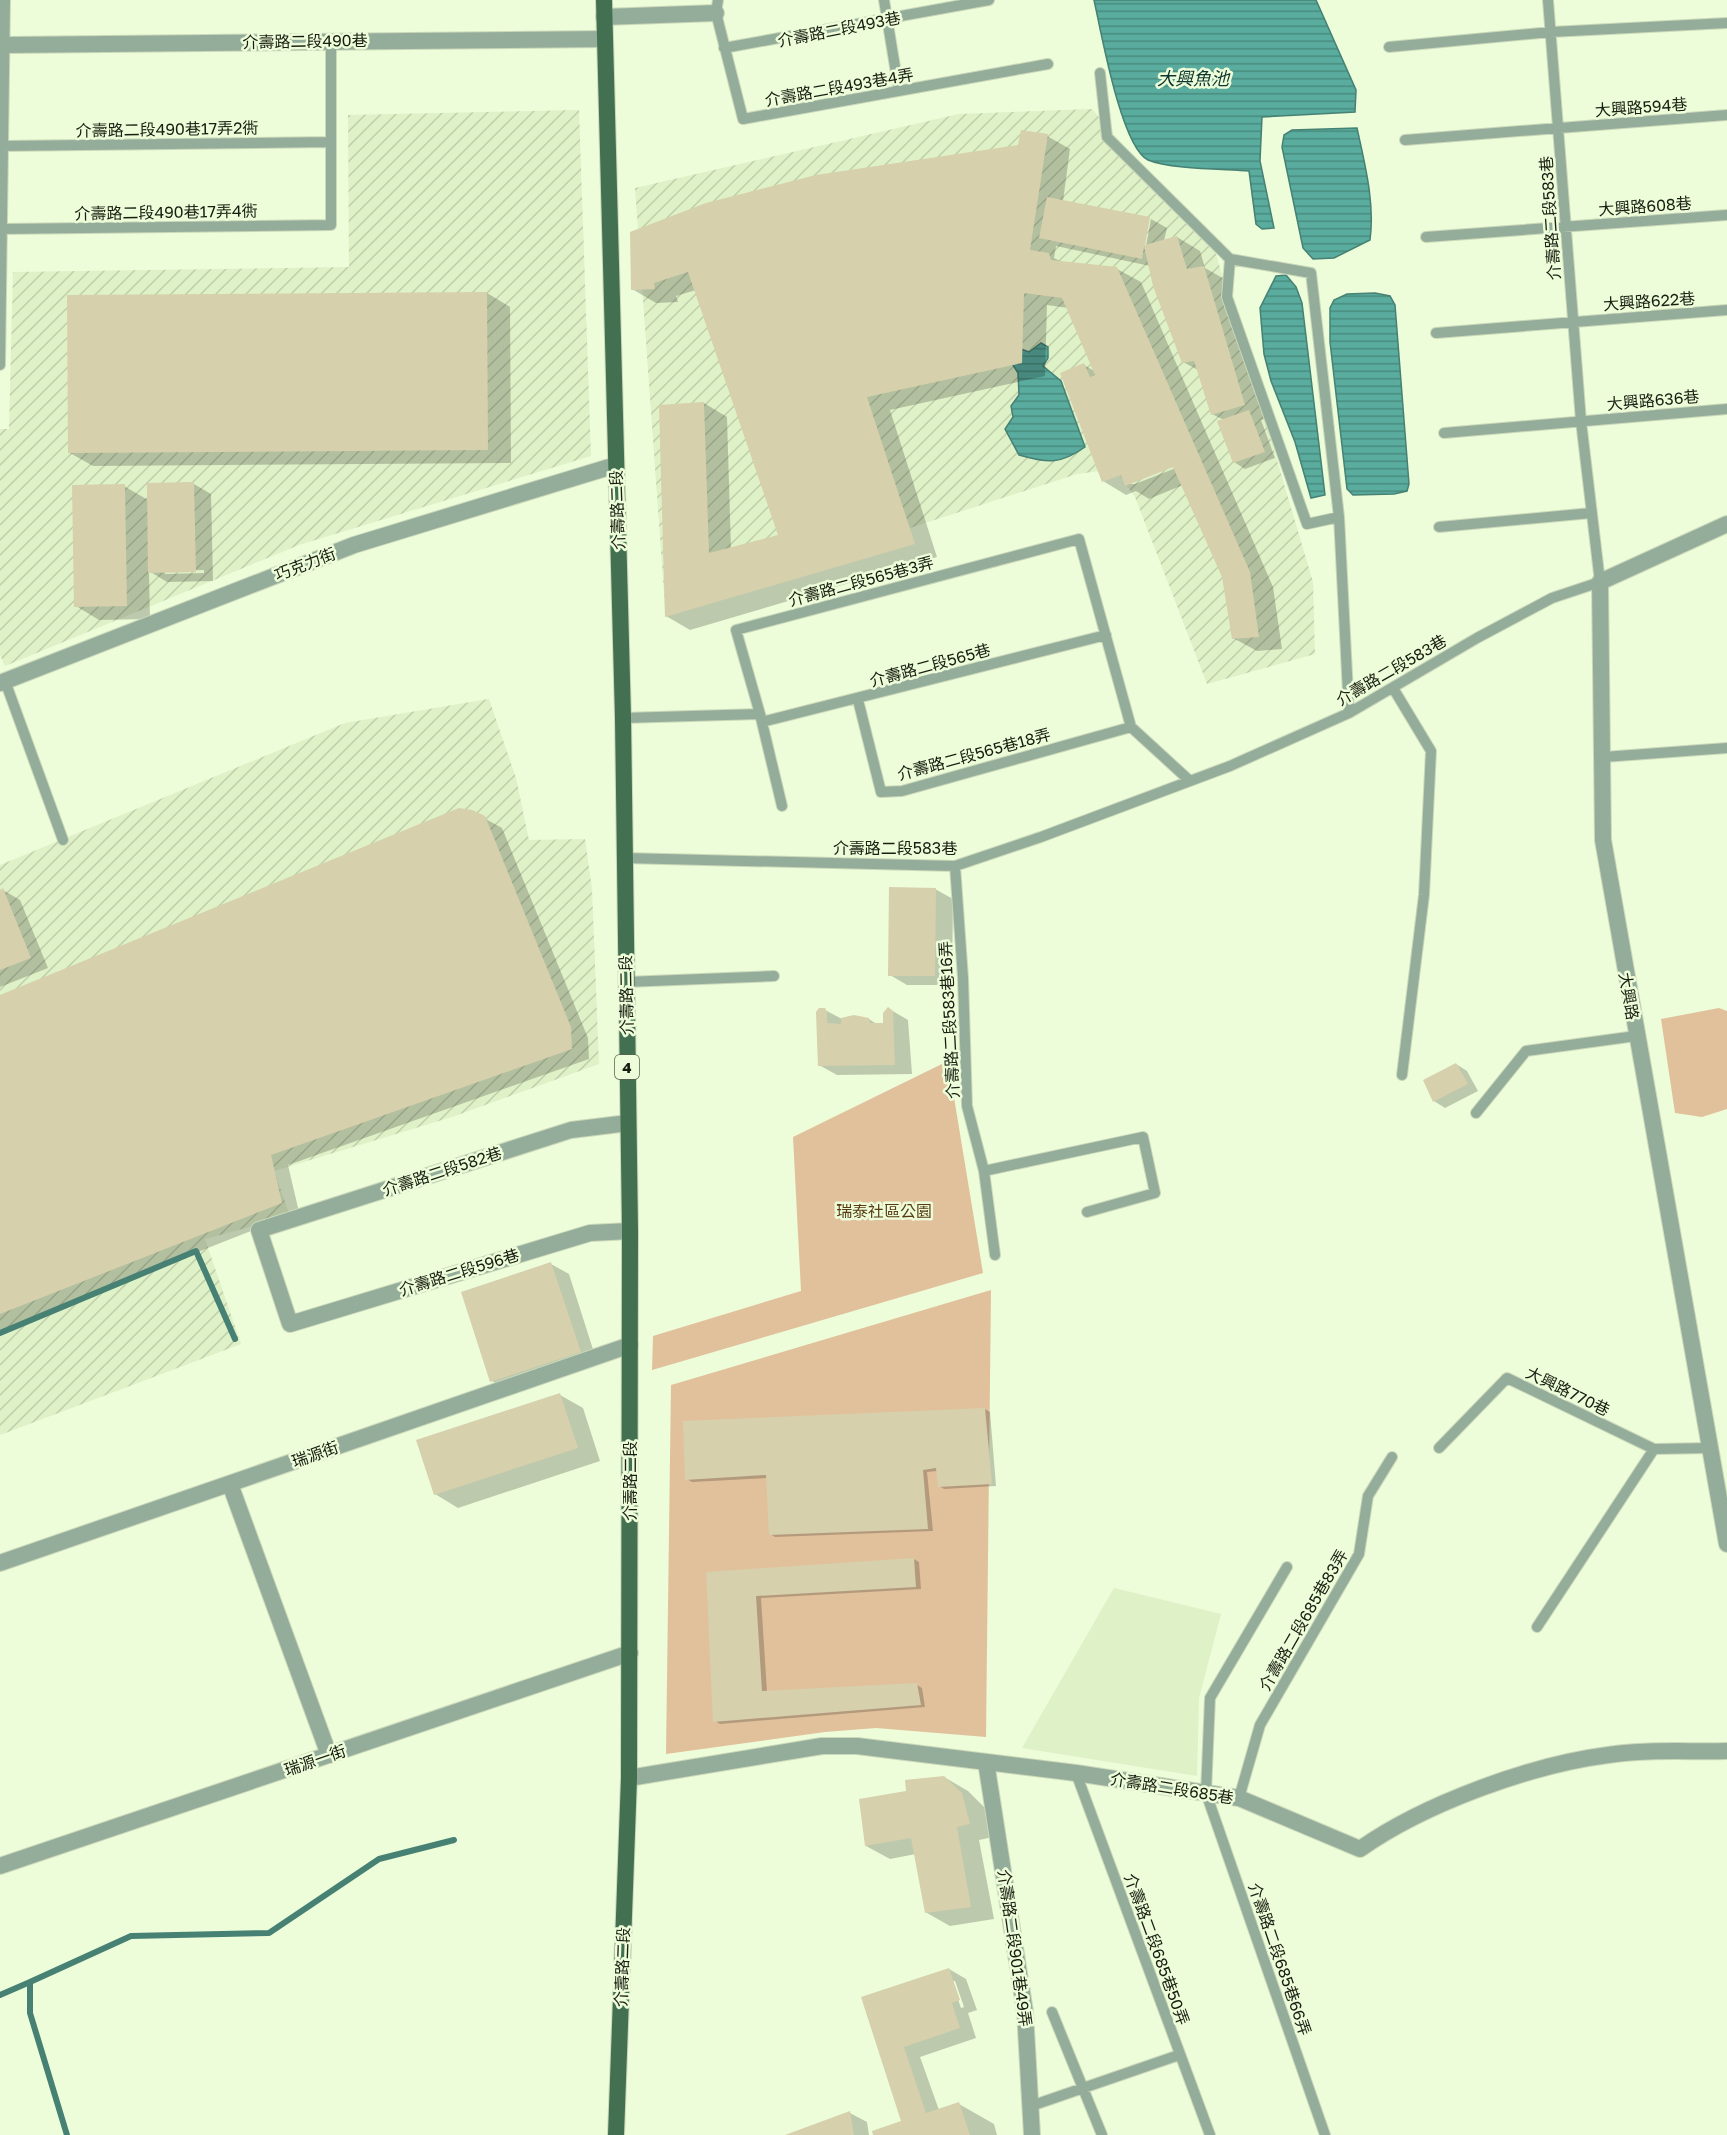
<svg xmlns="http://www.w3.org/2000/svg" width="1727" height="2135" viewBox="0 0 1727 2135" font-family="'Golos Text','Noto Sans TC',sans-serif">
<defs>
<pattern id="industrial-furrows" width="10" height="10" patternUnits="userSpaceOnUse" patternTransform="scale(1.5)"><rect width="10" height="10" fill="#dff1c7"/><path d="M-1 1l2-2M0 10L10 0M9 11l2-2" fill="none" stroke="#bfceaa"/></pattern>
<pattern id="water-rules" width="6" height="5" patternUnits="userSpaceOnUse" patternTransform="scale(1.5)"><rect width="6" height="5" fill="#59ac9e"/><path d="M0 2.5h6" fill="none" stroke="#498b7f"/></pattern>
</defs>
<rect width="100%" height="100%" fill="#edfcd9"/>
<path fill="#dff1c7" d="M1114 1588 1221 1614 1199 1698 1197 1776 1022 1748Z"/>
<path fill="url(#industrial-furrows)" d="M1092 109 1216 254 1313 582 1315 654 1207 684 1135 497 1115 469 1077 474 665 607 635 188 959 114Z
M579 110 591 456 299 545 5 666 0 655V429H9L13 272 349 267 348 115Z
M489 699 516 778 529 840 585 839 592 889 599 1064 452 1117 274 1171 290 1216 205 1239 241 1344 0 1435V865L345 723Z"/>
<path fill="#e1c19b" d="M1719 1008 1727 1011V1109L1702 1117 1675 1113 1661 1019Z
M948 1061 983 1273 652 1370 653 1336 801 1291 793 1137Z
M991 1290 986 1737 876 1728 825 1732 666 1754 671 1385Z"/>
<path fill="url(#water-rules)" stroke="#468174" stroke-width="1.5" d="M1094 0H1316L1356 90 1355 112 1262 117 1260 161 1274 228 1262 229 1256 224 1249 171C1224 169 1169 169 1148 160 1121 147 1101 31 1094 0Z
M1357 128C1365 165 1375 203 1370 240L1334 258 1313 259 1303 248 1282 147 1284 135 1292 130Z
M1286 275 1296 287 1302 303 1325 495 1311 498 1295 442 1271 381 1264 354 1260 308 1276 276Z
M1375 293 1390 296 1395 305 1409 484 1407 491 1394 494 1353 495 1347 489 1330 342V308L1334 300 1347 294Z
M1041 343 1048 347V358L1043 366 1061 381 1085 447C1060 465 1047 463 1019 455L1005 429 1013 417 1011 406 1019 395 1018 373 1013 365 1021 349 1029 352Z"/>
<path fill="#0003" fill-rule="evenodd" d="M1047 136 1070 149 1063 201 1143 246H1146L1151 219 1167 228 1164 241 1177 237 1200 251 1205 268 1228 281 1268 418 1261 420 1275 458 1245 469 1234 462 1224 420 1212 414 1198 370 1183 362 1150 266 1056 246 1054 258 1064 263 1117 269 1141 282 1273 587 1282 649 1257 651 1233 638 1224 576 1183 485 1149 499 1136 491 1126 495 1103 481 1084 365 1096 372 1068 308 1047 305 1045 376 890 410 937 557 690 630 666 616 704 403 727 417 731 549 780 536 696 290 676 296 678 302 656 303 632 289ZM1180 463 1181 466 1135 484H1127Z
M487 293 510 307 511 463 93 466 70 453Z
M194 484 211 494 213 581 167 582 149 571 150 619 99 620 76 606 124 486 148 500ZM204 570V573L165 574V571Z
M484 818 502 828 588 1038 589 1059 288 1165 299 1212 0 1330V997Z
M935 889 953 899 952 985H907L890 975Z
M3 890 20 900 48 968 0 987V891Z
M825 1010 842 1019H869L878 1025 884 1024 891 1010 908 1020 912 1074 837 1075 819 1065Z
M1456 1064 1467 1071 1478 1091 1445 1108 1434 1101Z
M551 1264 569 1274 597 1362 509 1391 492 1381Z
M560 1395 583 1408 600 1461 458 1508 435 1494Z
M985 1409 990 1412 996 1486 944 1489 939 1486 937 1471 927 1472 933 1531 775 1537 770 1534 768 1478 692 1482 687 1479Z
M914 1559 919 1562 921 1589 761 1598 767 1692 917 1685 922 1688 925 1707 720 1724 715 1721 708 1573Z
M944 1777 968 1791 985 1808 993 1837 979 1840 994 1919 950 1926 927 1913 916 1854 890 1859 866 1846 908 1792Z
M949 1969 966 1979 977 2010 968 2013 976 2038 920 2057 939 2110 959 2104 994 2124 997 2135H875L904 2122 863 1998ZM952 1981H955L964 2007 961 2008Z
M850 2113 867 2122 869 2135H788Z"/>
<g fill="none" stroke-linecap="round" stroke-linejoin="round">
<path stroke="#468174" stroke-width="6" d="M0 1333 196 1251 235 1339
M30 1982 131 1936 269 1933 379 1859 454 1840
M0 1995 30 1982V2013L67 2135"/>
</g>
<path fill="#d6d0ac" d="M1021 130 1048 134 1030 250 1049 253 1051 260 1117 267 1250 572 1259 637 1232 639 1222 577 1173 467 1125 486 1121 475 1102 482 1060 373 1084 363 1090 377 1095 375 1062 298 1024 293 1022 363 867 397 915 544 665 617 659 405 704 402 709 553 778 535 688 272 654 283 655 289 631 290 630 232 706 203 816 175 1018 145Z
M1047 197 1150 217 1145 245 1177 236 1187 269 1204 266 1245 405 1211 415 1194 361 1182 363 1153 286 1144 246 1142 259 1039 238Z
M487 292 488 450 68 453 67 295Z
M1249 410 1265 452 1233 463 1217 421Z
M194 482 196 572 148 573 147 483Z
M125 484 127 606 74 607 72 485Z
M459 808 472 810 485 816 571 1027 572 1049 271 1155 282 1203 0 1314V995Z
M889 887 936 888 935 976H888Z
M3 888 31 958 0 970V890Z
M888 1007 893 1011 895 1065 818 1066 816 1012 819 1008H825L827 1012V1023L841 1024V1018L854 1015 869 1018 870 1023H883V1013Z
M1456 1063 1468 1084 1433 1102 1423 1080Z
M551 1262 581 1352 490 1382 461 1292Z
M560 1393 578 1448 434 1495 416 1440Z
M985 1408 992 1484 938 1487 936 1468 923 1470 928 1529 769 1535 766 1475 685 1480 683 1421Z
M914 1558 916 1587 756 1596 762 1691 917 1683 921 1705 713 1722 706 1572Z
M944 1776 962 1793 970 1824 957 1827 971 1907 925 1913 911 1838 865 1846 859 1799 906 1791 905 1780Z
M949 1968 960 2000 952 2003 960 2028 904 2047 926 2113 959 2102 970 2135H873L872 2131 901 2121 861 1997Z
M850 2111 854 2135H785Z"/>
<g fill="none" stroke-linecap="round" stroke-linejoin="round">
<defs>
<path id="service" d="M718 0 716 13 743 119 1048 64
M884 0 899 91
M1389 47 1551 32 1727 23
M724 48 989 0
M1100 73 1107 137 1230 259 1311 273 1339 517 1349 713
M1405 140 1727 115
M0 146 331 142
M0 229 331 225V41
M1426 237 1727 215
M1230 259 1227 297 1307 524 1339 517
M1436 333 1727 310
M0 365 5 0
M1444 433 1727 409
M1439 527 1591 513
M5 681 63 840
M1393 688 1431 751 1424 895 1402 1075
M858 700 881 792 902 791 1131 727
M623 718 760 714
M762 722 1106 635
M1131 727 1190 781
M1604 757 1727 748
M782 806 760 714 736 630 1079 539 1131 727
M624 858 955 866 1041 837 1230 766 1349 713 1477 638 1552 598 1600 582 1581 421 1548 0
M955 866 963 978 967 1106 984 1171 995 1255
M626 982 774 976
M1476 1113 1526 1051 1636 1036
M984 1171 1143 1137 1155 1193 1087 1212
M1439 1448 1507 1378 1654 1449 1710 1448
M1287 1567 1210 1698 1206 1793 1325 2135
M1537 1627 1654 1449
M1076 1773 1210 2135
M1239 1798 1260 1725 1359 1554 1368 1496 1392 1457
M1052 2012 1102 2135
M1031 2106 1179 2055"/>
<path id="minor" d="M604 17 716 13
M5 45 605 39
M0 683 354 545 616 465
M628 1123 571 1130 259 1230 290 1324 590 1233 630 1231
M230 1484 329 1755
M0 1563 630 1345
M986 1762 1025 2012 1032 2135
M629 1778 822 1746H857L1076 1773 1239 1798 1360 1849C1424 1804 1530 1765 1608 1755 1647 1749 1687 1752 1727 1751
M0 1866 630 1653"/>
<path id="tertiary" d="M1727 524 1600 582 1603 840 1727 1544"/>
<path id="primary" d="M604 0 623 718 630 1231 629 1778 616 2135"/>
</defs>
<use href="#service" stroke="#cbd8b9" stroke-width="12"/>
<use href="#minor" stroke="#cbd8b9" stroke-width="18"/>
<use href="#tertiary" stroke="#cbd8b9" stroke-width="18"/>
<use href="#primary" stroke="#cbd8b9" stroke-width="18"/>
<use href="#service" stroke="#94ad9b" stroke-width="10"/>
<use href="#minor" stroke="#94ad9b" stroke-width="16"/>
<use href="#tertiary" stroke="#94ad9b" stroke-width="16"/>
<use href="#primary" stroke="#427051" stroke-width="16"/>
</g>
<g text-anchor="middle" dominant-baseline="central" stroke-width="5" stroke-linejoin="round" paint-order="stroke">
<rect fill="#edfcd9" stroke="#59614d" stroke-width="1.5" x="615" y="1055" width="24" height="24" rx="4.5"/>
<g font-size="15" font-weight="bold" fill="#191e11">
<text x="627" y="1067">4</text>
</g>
<g font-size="16" fill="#191e11" stroke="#edfcd9">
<text transform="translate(839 29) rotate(-11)">介壽路二段493巷</text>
<text transform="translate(305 41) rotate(-1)">介壽路二段490巷</text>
<text transform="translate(839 87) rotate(-10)">介壽路二段493巷4弄</text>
<text transform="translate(1641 107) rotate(-4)">大興路594巷</text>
<text transform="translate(167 129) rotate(-1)">介壽路二段490巷17弄2衖</text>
<text transform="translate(1645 206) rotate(-4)">大興路608巷</text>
<text transform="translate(166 212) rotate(-1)">介壽路二段490巷17弄4衖</text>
<text transform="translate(1550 218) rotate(-94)">介壽路二段583巷</text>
<text transform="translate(1649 301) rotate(-4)">大興路622巷</text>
<text transform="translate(1653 400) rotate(-5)">大興路636巷</text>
<text transform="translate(617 510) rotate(-92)">介壽路二段</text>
<text transform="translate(305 564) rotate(-21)">巧克力街</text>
<text transform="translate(861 581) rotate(-15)">介壽路二段565巷3弄</text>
<text transform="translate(930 665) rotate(-15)">介壽路二段565巷</text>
<text transform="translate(1391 670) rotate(-30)">介壽路二段583巷</text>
<text transform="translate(974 754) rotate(-15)">介壽路二段565巷18弄</text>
<text x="895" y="848">介壽路二段583巷</text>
<text transform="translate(626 995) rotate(-91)">介壽路二段</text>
<text transform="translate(1629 996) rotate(80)">大興路</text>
<text transform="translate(949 1020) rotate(-93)">介壽路二段583巷16弄</text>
<text transform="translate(442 1171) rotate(-18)">介壽路二段582巷</text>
<text transform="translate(459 1272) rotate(-17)">介壽路二段596巷</text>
<text transform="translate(1568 1391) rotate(26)">大興路770巷</text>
<text transform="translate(315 1454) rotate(-19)">瑞源街</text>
<text transform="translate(630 1481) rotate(-90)">介壽路二段</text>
<text transform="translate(1303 1620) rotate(-60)">介壽路二段685巷83弄</text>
<text transform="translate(315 1760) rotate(-19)">瑞源一街</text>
<text transform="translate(1172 1788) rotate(9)">介壽路二段685巷</text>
<text transform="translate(1015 1948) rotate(82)">介壽路二段901巷49弄</text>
<text transform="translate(1157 1949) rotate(70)">介壽路二段685巷50弄</text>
<text transform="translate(1280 1959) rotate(71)">介壽路二段685巷66弄</text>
<text transform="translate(622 1967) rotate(-88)">介壽路二段</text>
</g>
<g font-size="16" fill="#583b13" stroke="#edfcd9">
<text x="884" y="1211">瑞泰社區公園</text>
</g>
<g font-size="18" font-style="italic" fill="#0d3630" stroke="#edfcd9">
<text x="1193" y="78">大興魚池</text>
</g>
</g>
</svg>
